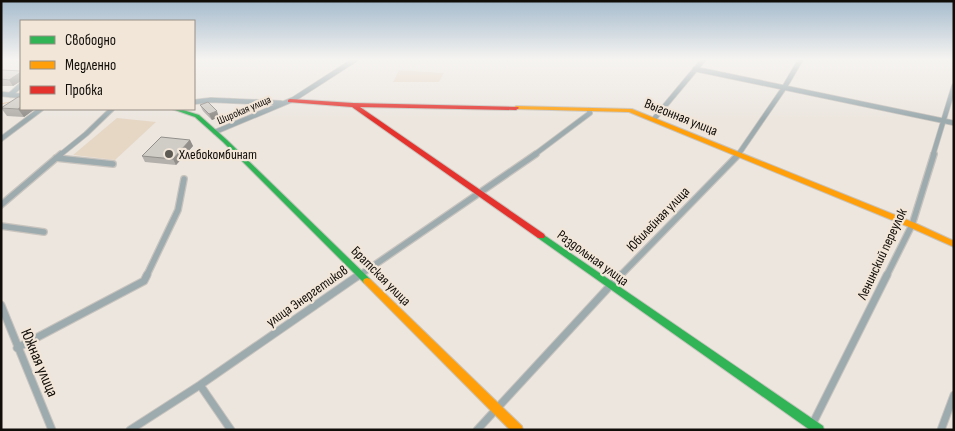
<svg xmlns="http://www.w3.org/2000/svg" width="955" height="431" viewBox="0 0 955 431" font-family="'Sofia Sans Condensed',sans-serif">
<rect width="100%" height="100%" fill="#ece6df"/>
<path fill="#e6d7c5" d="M399 70 444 73 439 82H393Z
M117 118 156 122 115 160 73 155Z"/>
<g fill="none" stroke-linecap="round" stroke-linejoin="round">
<path stroke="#e2c6a5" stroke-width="1" d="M1 104 10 102"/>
<defs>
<path id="street-far2" d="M695 69 954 123
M1 94 21 96
M10 95 21 85
M194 102 211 100 281 103
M654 119 704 59
M215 132 294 99 356 59
M1 139 41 109
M60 155 86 134 112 109
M534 155 590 113 589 110
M738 155 784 88 801 59
M933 155 954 86"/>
<path id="street-far1" d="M56 158 113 164
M1 205 61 154
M1 226 44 232
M146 277 178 210 184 179
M357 277 536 154
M619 277 739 154
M886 277 912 225 934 154"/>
<path id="street" d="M1 305 52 430
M17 348 144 281 147 275
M200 385 231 430
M812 425 887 275
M130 430 200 385 359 275
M477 430 620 275
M941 430 954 395"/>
<path id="fast" d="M172 109H180L199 115 227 140 370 279 371 281 370 283 367 284 364 283 223 142 195 117Z
M541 233 823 426 824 430H810L538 238 537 236 538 234Z"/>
<path id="slow" d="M516 106 632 109 915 223 954 241V247L909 227 629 112 514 109 513 108Z
M367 278 370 279 522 426 523 430H510L364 283 363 281 364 279Z"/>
<path id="jam" d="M290 99 353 103 518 107 519 108 516 110 360 107 544 234 545 236 544 238H538L352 107 288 102V100Z"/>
</defs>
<use href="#street-far2" stroke="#c8c3bd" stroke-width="6"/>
<use href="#street-far1" stroke="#c8c3bd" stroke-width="8"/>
<use href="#street" stroke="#c8c3bd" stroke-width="9"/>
<use href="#fast" stroke="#c8c3bd" stroke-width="2"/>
<use href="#slow" stroke="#c8c3bd" stroke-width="2"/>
<use href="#jam" stroke="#c8c3bd" stroke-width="2"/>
<use href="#street-far2" stroke="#9dabaf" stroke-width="4.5"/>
<use href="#street-far1" stroke="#9dabaf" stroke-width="5.5"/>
<use href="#street" stroke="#9dabaf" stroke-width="7"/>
<use href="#fast" fill="#30b455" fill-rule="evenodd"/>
<use href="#slow" fill="#ff9f0a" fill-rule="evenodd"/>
<use href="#jam" fill="#e5322d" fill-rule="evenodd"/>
</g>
<path fill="#b3afaa" d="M1 71H21V81L13 86H1Z
M200 105 219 117 212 120 203 111Z
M1 108 21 109H35L24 117 7 116Z
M190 140 193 146 176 165 145 162 142 156Z"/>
<path fill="#928f8b" d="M21 72V81L13 86 9 80Z
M21 107V109H35L24 117 18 109Z
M217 111 219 117 212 120 209 114Z
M190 140 193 146 176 165 173 159Z"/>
<path fill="#d0ccc6" stroke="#928f8b" d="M2 70 21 71V72L9 80 1 79V71Z
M18 97H21V107L18 109 1 108Z
M208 102 217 111 209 114 200 105Z
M161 137 190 140 173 159 142 156Z"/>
<linearGradient id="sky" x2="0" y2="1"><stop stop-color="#a5bbcd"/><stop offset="0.5" stop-color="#f6f4f1"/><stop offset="1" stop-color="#f6f4f1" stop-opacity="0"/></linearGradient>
<rect width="955" height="119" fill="url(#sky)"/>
<circle fill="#5d5953" stroke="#f2e6d9" stroke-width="2" cx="169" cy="154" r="5"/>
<g text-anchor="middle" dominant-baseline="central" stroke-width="4.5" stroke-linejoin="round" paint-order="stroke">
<g font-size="11" fill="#100d08" stroke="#f2e6d9">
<text transform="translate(244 110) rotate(-23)">Широкая улица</text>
</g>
<g font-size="14" fill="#100d08" stroke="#f2e6d9">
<text transform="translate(681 117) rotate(22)">Выгонная улица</text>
<text transform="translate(658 219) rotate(-46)">Юбилейная улица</text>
<text transform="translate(882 254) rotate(-65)">Ленинский переулок</text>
<text transform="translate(593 258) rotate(36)">Раздольная улица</text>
<text transform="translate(381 276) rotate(45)">Братская улица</text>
<text transform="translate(307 296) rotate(-35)">улица Энергетиков</text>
</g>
<g font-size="14" fill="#100d08" stroke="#f2e6d9" text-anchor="start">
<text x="179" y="154">Хлебокомбинат</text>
</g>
<g font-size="16" fill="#100d08" stroke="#f2e6d9">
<text transform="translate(39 363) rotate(67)">Южная улица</text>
</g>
</g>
<rect width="955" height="431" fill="none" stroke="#100d08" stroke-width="5"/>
<rect x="20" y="20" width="175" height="90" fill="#f2e6d9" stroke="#988f85"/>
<rect x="30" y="36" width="25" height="8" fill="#30b455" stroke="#988f85"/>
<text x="65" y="45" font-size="15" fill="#100d08">Свободно</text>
<rect x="30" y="61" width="25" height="8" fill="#ff9f0a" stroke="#988f85"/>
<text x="65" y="70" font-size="15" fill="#100d08">Медленно</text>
<rect x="30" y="86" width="25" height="8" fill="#e5322d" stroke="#988f85"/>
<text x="65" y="95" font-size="15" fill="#100d08">Пробка</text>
</svg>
